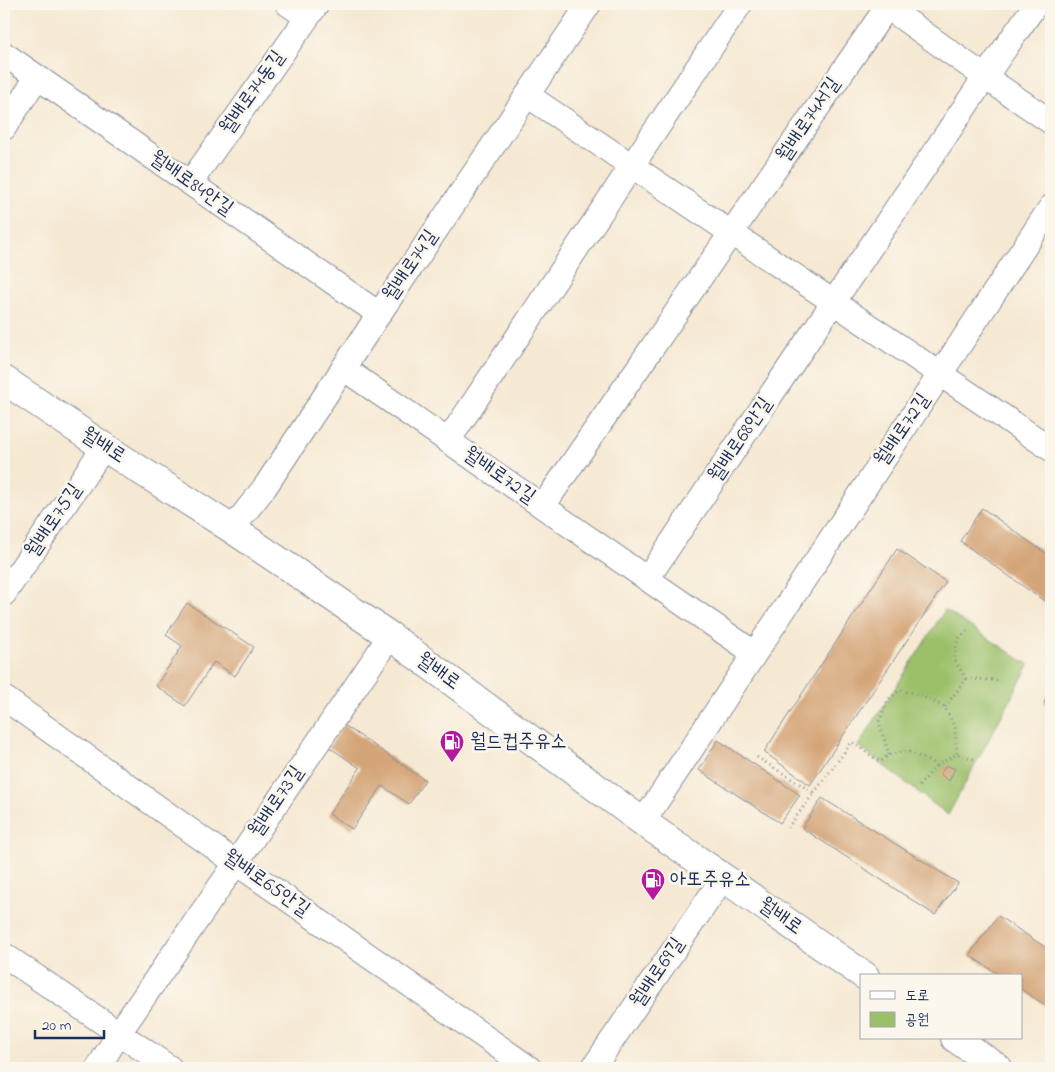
<svg xmlns="http://www.w3.org/2000/svg" width="1055" height="1072" viewBox="0 0 1055 1072" font-family="'Indie Flower','Poor Story',sans-serif">
<rect width="100%" height="100%" fill="#fbf7ec"/>
<filter id="ink" filterUnits="userSpaceOnUse"><feTurbulence type="fractalNoise" baseFrequency=".02" numOctaves="2"/><feDisplacementMap in="SourceGraphic" scale="10" xChannelSelector="R" yChannelSelector="G"/><feConvolveMatrix kernelMatrix="1 2 1 2 8 2 1 2 1" color-interpolation-filters="sRGB"/></filter>
<filter id="wash" filterUnits="userSpaceOnUse"><feTurbulence type="fractalNoise" baseFrequency=".0096" numOctaves="4" result="noise"/><feDisplacementMap in="SourceGraphic" scale="20" xChannelSelector="R" yChannelSelector="G"/><feGaussianBlur stdDeviation="1.12" result="paint"/><feColorMatrix in="noise" values="0 0 0 0 0 0 0 0 0 0 0 0 0 0 0 0 0 1.4 0 .05"/><feComposite in="paint" operator="in"/></filter>
<g filter="url(#wash)">
<rect width="100%" height="100%" fill="#f6e9d3"/>
<path fill="#9cc06a" stroke="#5c7864" d="M945 610 1029 665 948 815 858 746Z"/>
<g id="blocks">
<path fill="#d4a578" d="M982 508 1051 557V606L960 541Z
M897 549 946 582 810 785 764 752Z
M187 603 254 647 235 676 214 662 185 706 156 686 182 646 166 635Z
M1051 693V707L1044 702Z
M344 725 425 780 409 804 382 786 352 829 329 814 360 768 329 747Z
M718 740 800 795 780 823 699 770Z
M946 765 955 769 949 781 940 774Z
M822 798 958 883 935 915 802 828Z
M998 916 1051 951V1009L1021 989V976H1001L969 955Z"/>
</g>
</g>
<g filter="url(#ink)">
<use href="#blocks" fill-opacity="0" stroke="#888c98" stroke-width="1"/>
<g fill="none" stroke-linecap="round" stroke-linejoin="round">
<defs>
<path id="minor" d="M288 4 307 17
M883 4 985 77 1051 122
M4 54 379 314
M527 95 1051 449
M4 128 37 77
M190 183 317 4
M343 368 754 653
M448 441 740 4
M543 506 889 4
M232 529 265 487 379 314 589 4
M647 579 985 77 1036 4
M4 594 104 447
M4 698 236 863 529 1068
M643 822 1051 207
M4 955 170 1068
M98 1068 119 1033 236 863 390 636
M593 1068 723 878"/>
<path id="major" d="M4 380 104 447 232 529 390 636 643 822 865 976
M955 1038 998 1068"/>
</defs>
<use href="#minor" stroke="#888c98" stroke-width="26"/>
<use href="#major" stroke="#888c98" stroke-width="30"/>
<path stroke="#888c98" stroke-width="3" stroke-dasharray="1 4" stroke-linecap="butt" d="M966 679 954 659 958 639 967 631
M945 707 966 679 999 680
M889 755 879 722 888 700 900 690 917 694 945 707 955 728 957 754
M757 757 814 793 786 830
M919 786 937 765
M814 793 852 742 880 762 889 755 907 751 937 765 957 754 977 760"/>
<use href="#minor" stroke="#fff" stroke-width="24"/>
<use href="#major" stroke="#fff" stroke-width="28"/>
</g>
</g>
<defs>
<symbol id="fuel-pin" viewBox="-11 -11 22 30"><path d="M0 17L-7.5 6A9.5 9.5 0 1 1 7.5 6Z" fill="#b5179e" stroke="#fbf7ec"/><path d="M-5.5-6h7V0h2V4h1.3V-2.5L3-4.5l.8-.8L6-3V5H2.5V1h-1V6h-7ZM-4.2-4.7v3.2H.2V-4.7Z" fill="#fff"/></symbol>
</defs>
<g fill-rule="evenodd">
<use href="#fuel-pin" x="438" y="728" width="28" height="38"/>
<use href="#fuel-pin" x="639" y="866" width="28" height="38"/>
</g>
<g text-anchor="middle" dominant-baseline="central" stroke-width="5" stroke-linejoin="round" paint-order="stroke">
<g font-size="20" fill="#1b2f5e" stroke="#fbf7ec">
<text transform="translate(253 93) rotate(-55)">월배로74동길</text>
<text transform="translate(809 120) rotate(-56)">월배로74서길</text>
<text transform="translate(191 184) rotate(35)">월배로84안길</text>
<text transform="translate(411 266) rotate(-56)">월배로74길</text>
<text transform="translate(903 430) rotate(-56)">월배로72길</text>
<text transform="translate(741 440) rotate(-56)">월배로68안길</text>
<text transform="translate(103 446) rotate(33)">월배로</text>
<text transform="translate(499 476) rotate(35)">월배로72길</text>
<text transform="translate(54 521) rotate(-56)">월배로75길</text>
<text transform="translate(438 672) rotate(36)">월배로</text>
<text transform="translate(277 802) rotate(-56)">월배로73길</text>
<text transform="translate(266 884) rotate(35)">월배로65안길</text>
<text transform="translate(780 917) rotate(35)">월배로</text>
<text transform="translate(658 973) rotate(-56)">월배로69길</text>
</g>
<g font-size="20" fill="#1b2f5e" stroke="#fbf7ec" text-anchor="start">
<text x="470" y="742">월드컵주유소</text>
<text x="670" y="880">아또주유소</text>
</g>
</g>
<rect width="1055" height="1072" fill="none" stroke="#fbf7ec" stroke-width="20"/>
<rect x="860" y="974" width="162" height="65" fill="#fbf7ec" stroke="#a1a7b3"/>
<rect x="870" y="991" width="25" height="8" fill="#ffffff" stroke="#a1a7b3"/>
<text x="905" y="1000" font-size="15" fill="#1b2f5e">도로</text>
<rect x="870" y="1012" width="25" height="15" fill="#9cc06a" stroke="#a1a7b3"/>
<text x="905" y="1024" font-size="15" fill="#1b2f5e">공원</text>
<path d="M35 1030v8h69v-8" fill="none" stroke="#1b2f5e" stroke-width="2.5"/>
<text x="42" y="1030" font-size="15" fill="#1b2f5e" stroke="#fbf7ec" stroke-width="4" paint-order="stroke">20 m</text>
</svg>
